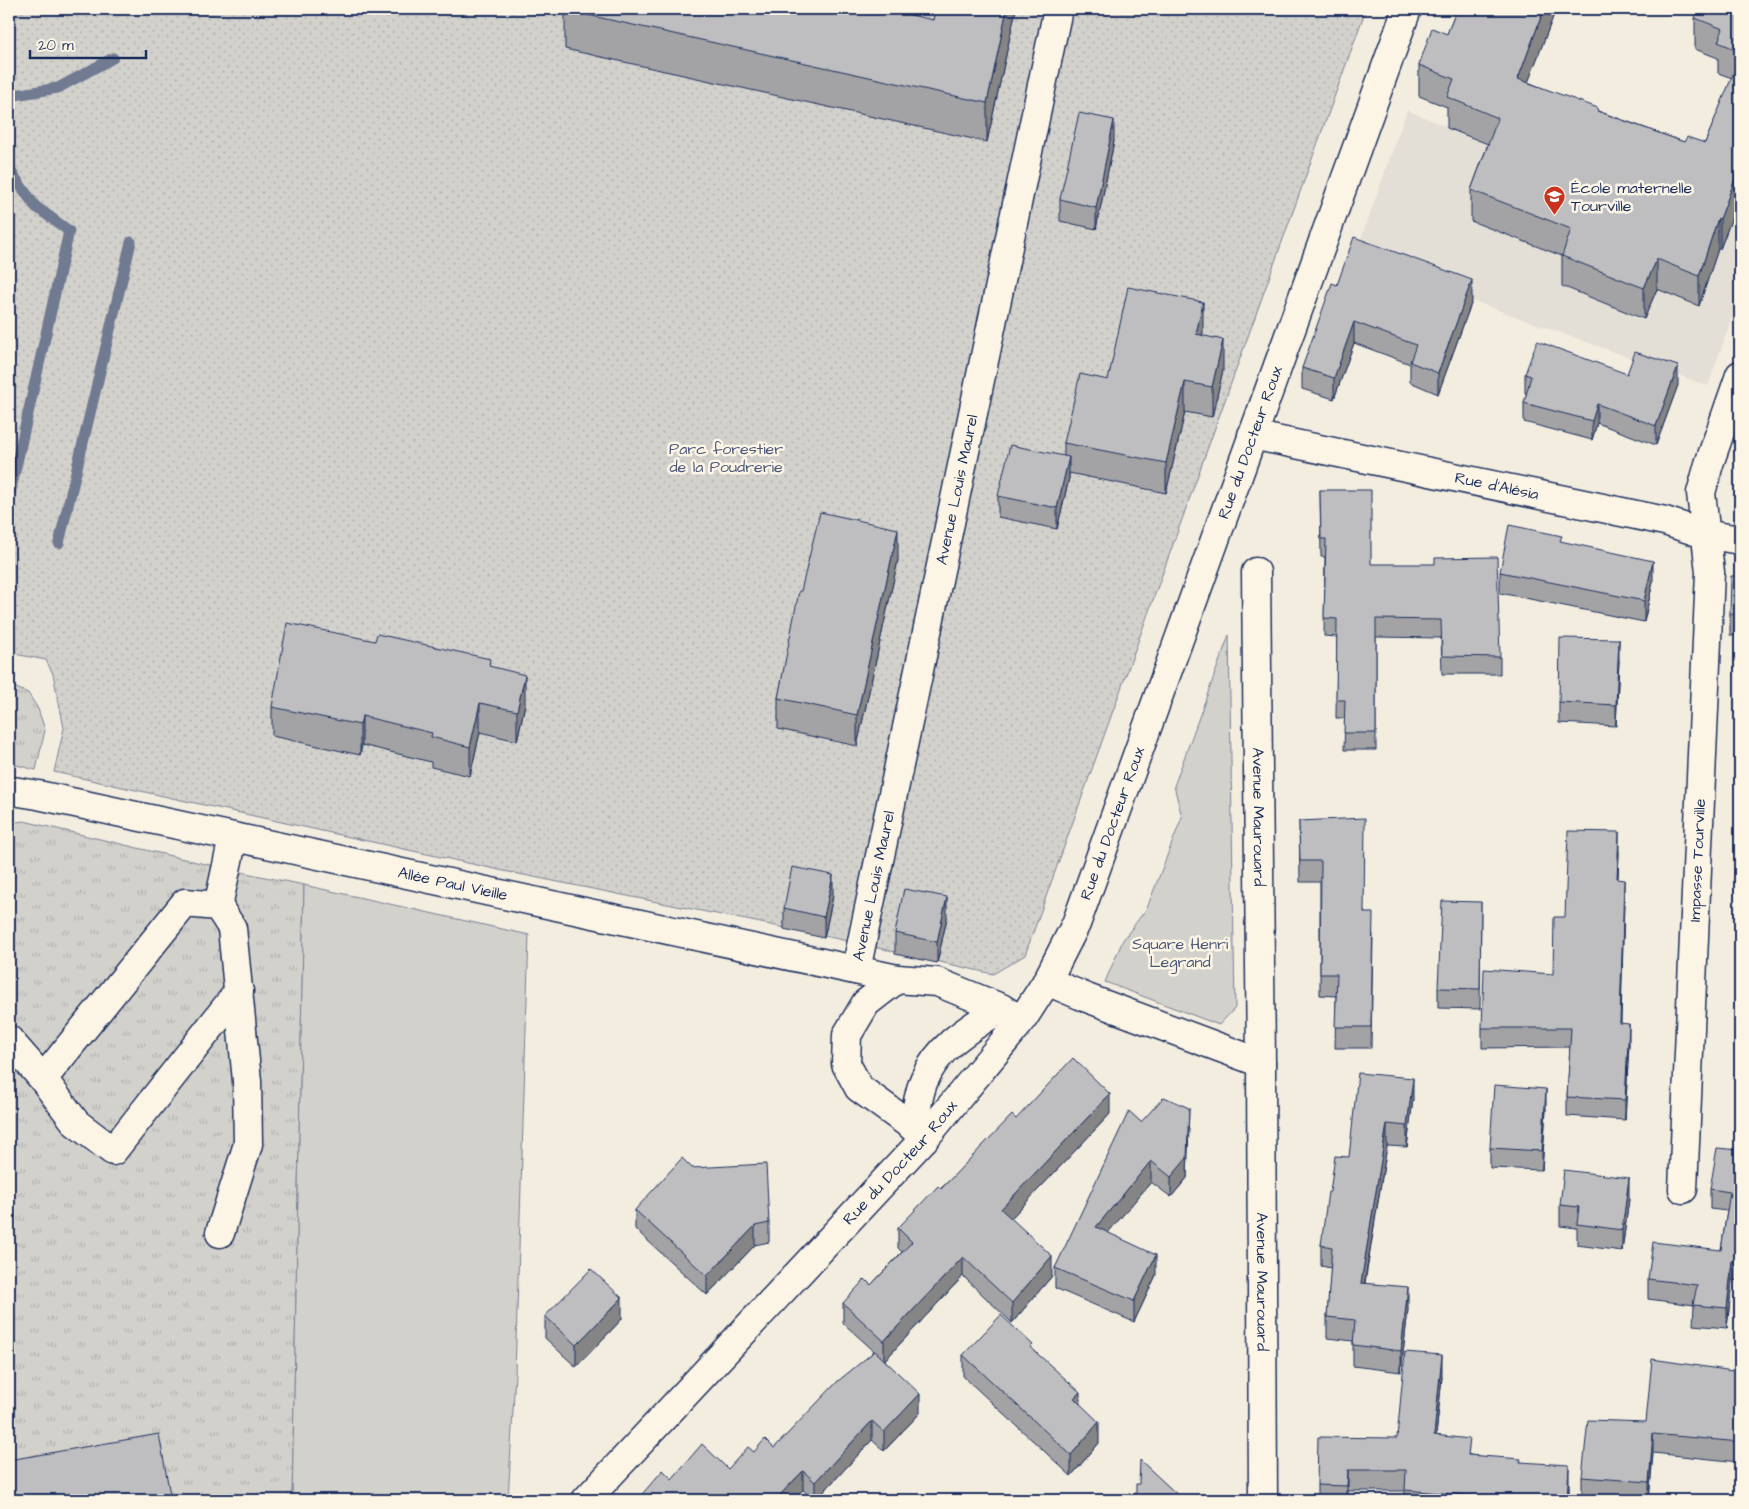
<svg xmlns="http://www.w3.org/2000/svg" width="1749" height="1509" viewBox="0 0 1749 1509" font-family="'Architects Daughter',sans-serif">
<defs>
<pattern id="grass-tufts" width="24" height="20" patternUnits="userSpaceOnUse" patternTransform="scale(1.25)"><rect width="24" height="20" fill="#d3d1cc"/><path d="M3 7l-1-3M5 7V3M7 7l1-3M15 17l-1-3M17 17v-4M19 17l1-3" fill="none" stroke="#b5b4b2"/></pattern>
<pattern id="park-dots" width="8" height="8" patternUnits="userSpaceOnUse" patternTransform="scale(1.25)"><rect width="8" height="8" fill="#d3d1cc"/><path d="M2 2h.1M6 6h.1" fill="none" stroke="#b5b4b2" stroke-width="1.8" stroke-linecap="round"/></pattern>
</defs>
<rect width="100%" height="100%" fill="#f3ede0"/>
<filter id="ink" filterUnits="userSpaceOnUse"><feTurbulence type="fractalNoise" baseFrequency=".02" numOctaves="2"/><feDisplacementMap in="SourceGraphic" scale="10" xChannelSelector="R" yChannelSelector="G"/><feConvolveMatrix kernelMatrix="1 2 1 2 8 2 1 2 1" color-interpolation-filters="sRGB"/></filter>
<g filter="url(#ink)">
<path fill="#e3dfd6" d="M1407 110 1476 139 1740 174V295L1708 386 1354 258Z"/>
<path fill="url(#grass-tufts)" stroke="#778095" d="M9 685 28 693 38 709 45 730 36 770 9 763Z
M24 821 226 869 304 885 292 1500H9V823Z"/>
<path fill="url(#park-dots)" stroke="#778095" d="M9 9H1366L1025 955 993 974 825 936 504 871 54 772 64 728 53 674 46 660 9 653Z"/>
<path fill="#d3d1cc" stroke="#778095" d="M1229 635 1235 1008 1219 1025 1105 982 1123 940 1147 908 1182 817 1174 786Z
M304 885 529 935 515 1374 508 1500H292Z"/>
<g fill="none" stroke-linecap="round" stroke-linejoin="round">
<path stroke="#707a91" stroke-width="11" d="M9 96 58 88 113 58
M9 169 35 206 69 231 9 498
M59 543 131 242"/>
<defs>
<g id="minor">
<path id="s1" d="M1252 435 1665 521 1704 534 1740 540"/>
<path id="s2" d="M1256 572 1261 1063"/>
<path id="s3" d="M9 793 13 791 38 795 897 979"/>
<path id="s4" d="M856 970 1058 9"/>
<path id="s5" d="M1047 981 1087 998 1261 1063 1263 1500"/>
<path d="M9 1040 43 1079 76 1123 113 1151 239 991"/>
<path d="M43 1079 185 903 218 906"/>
<path d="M913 1127 859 1088 846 1064 847 1035 866 1003 897 979 937 982 1001 1008"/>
<path d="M924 1139 913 1127C917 1111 918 1092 925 1078 940 1044 971 1028 1001 1008L1014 1016"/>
<path id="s6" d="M1683 1189 1710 572 1701 493 1709 464 1740 375"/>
<path d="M220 1233 248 1144 247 1081 232 928 218 906 233 838"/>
</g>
<g id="major">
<path id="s7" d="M586 1500 924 1139 1022 1020 1047 981 1076 924 1407 9"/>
</g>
</defs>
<use href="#minor" stroke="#1b2f5e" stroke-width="31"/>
<use href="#major" stroke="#1b2f5e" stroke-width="31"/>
<use href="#minor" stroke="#fcf5e5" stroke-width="28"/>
<use href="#major" stroke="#fcf5e5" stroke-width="28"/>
</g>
<path fill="#a3a3a5" stroke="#1b2f5e" d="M565 9 933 20 935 9H1016L987 142 565 49Z
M1457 9H1556L1528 82 1598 111 1684 142 1705 143 1732 78 1718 73V58L1695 49V18L1740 9V196L1720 249H1718L1699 306 1657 289 1644 319 1562 286V256L1471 221V190L1488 144 1447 128V107L1419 96V65L1447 34Z
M1114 141 1096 229 1060 221V199Z
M1337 285 1472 301 1438 394 1410 382V364L1354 343 1334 399 1302 389V368Z
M1203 332 1202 336 1223 370 1212 417 1185 412 1166 493 1069 473V478L1057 529 998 517V496L1064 456V443L1108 380Z
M1525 374H1627L1678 385 1656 445 1597 423 1592 440 1524 422V403L1527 394 1525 393Z
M1320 490 1371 564 1500 657V674H1442L1441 638 1376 637V750H1344L1345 718H1336L1337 637 1324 636 1325 557H1321Z
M898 560 857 746 778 729V698L801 591Z
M1500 572 1653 582 1644 622 1500 593Z
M1740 576V635H1730V614Z
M1619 660 1616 726 1559 723V702Z
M490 666 525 704 517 741 480 732 470 776 431 767V762L362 745 360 755 272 736V707Z
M1299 821 1365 913 1373 935 1371 1048H1335L1336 996 1320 995V882H1300Z
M1619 852 1618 879 1624 899 1621 1023 1629 1043 1625 1120 1567 1116V1097L1570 1047 1482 1048V1028L1553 974Z
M833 896 824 938 784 929V908Z
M1481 902 1480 1009 1438 1008V988Z
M947 918 937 963 895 954V933Z
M1413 1099 1407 1147 1387 1146 1365 1283 1408 1309 1401 1372 1353 1366V1341L1327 1338V1317L1331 1268 1321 1266V1245L1349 1157Z
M1546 1109 1542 1170 1490 1168V1148Z
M1110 1114 1011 1218 1052 1276 1012 1323 963 1276 885 1360 920 1413 884 1451 872 1440 816 1500H814L803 1490 672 1479 728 1469 754 1452 774 1448 874 1351 843 1323V1303L871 1285 902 1252 898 1248V1228L1016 1119Z
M1141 1122 1189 1128 1187 1178 1171 1197 1151 1182 1108 1232 1156 1275 1134 1322 1055 1288V1268Z
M1740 1150V1281L1732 1280 1727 1328 1693 1325 1694 1305 1648 1299V1279L1721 1250 1727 1211 1710 1209V1189Z
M692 1168 769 1223V1242L755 1245 707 1295 635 1229V1210Z
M1629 1199 1622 1251 1577 1245V1228L1560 1226V1205Z
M545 1316 622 1319 576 1367 545 1338Z
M1740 1327V1500L1739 1462 1653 1453 1649 1500H1634L1582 1496V1477L1733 1371Z
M1033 1349 1080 1404 1099 1443 1071 1476 963 1376V1355Z
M1442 1377 1436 1435 1470 1455 1521 1462 1569 1486V1500H1405V1491H1348L1347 1500H1317V1485L1397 1438Z"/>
<path fill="#858586" stroke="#1b2f5e" d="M1007 9H1016L987 142V103Z
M1544 9H1556L1518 109V79Z
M1114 120V141L1096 229V208Z
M1740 166V196L1720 249V219Z
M1718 218V249L1699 306V276Z
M1657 259V289L1644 319V288Z
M1472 280V301L1438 394V373Z
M1203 302V332L1196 364V334Z
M1354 322V343L1334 399V378Z
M1223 340V370L1212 417V387Z
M1678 366V385L1656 445V426Z
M1185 382V412L1166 493V463Z
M1597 404V423L1592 440V421Z
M1069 457V478L1057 529V508Z
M898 529V560L857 746V715Z
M1653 561V582L1644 622V601Z
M1619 639V660L1616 726V705Z
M525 675V704L517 741V711Z
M480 703V732L470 776V747Z
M362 716V745L360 755V725Z
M1619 832V852L1617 899V879Z
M833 875V896L824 938V917Z
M1624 880V899L1620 1042V1023Z
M947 897V918L937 963V942Z
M1629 1024V1043L1625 1120V1100Z
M1413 1078V1099L1407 1147V1126Z
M1546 1089V1109L1542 1170V1151Z
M1110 1094V1114L1001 1229V1209Z
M1189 1108 1187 1178 1171 1197V1177Z
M1387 1124V1146L1361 1304V1283Z
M1151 1161V1182L1096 1247V1227Z
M1629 1178V1199L1622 1251V1230Z
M755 1226V1245L707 1295V1276Z
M1156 1255V1275L1134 1322V1301Z
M1052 1256V1276L1012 1323V1303Z
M963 1257V1276L884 1361V1341Z
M1732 1260V1280L1727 1328V1308Z
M1408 1287V1309L1401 1372V1351Z
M622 1298V1319L576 1367V1345Z
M1442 1355V1377L1434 1456V1435Z
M1080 1392V1413L1074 1398Z
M920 1394V1413L884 1451V1432Z
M872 1421V1440L816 1500H815V1482Z
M1099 1422V1443L1071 1476V1455Z
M1653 1434V1453L1649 1500V1482Z
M1569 1465V1500H1567Z
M1348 1470V1491L1347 1500V1486Z
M803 1471V1490L793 1500H775Z"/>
<path fill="#bebec0" stroke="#1b2f5e" d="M565 9H884L933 20 935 9H1007L987 103 565 10Z
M1457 9H1544L1518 79 1598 108 1597 111 1684 142 1687 137 1705 143 1740 57V166L1720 219 1718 218 1699 276 1657 259 1644 288 1562 256 1571 229 1471 190 1498 118 1447 97 1454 79 1419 65 1432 28 1447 34Z
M1699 9H1740V51L1718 42 1723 29 1695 18Z
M1079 113 1114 120 1096 208 1060 199Z
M1354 237 1472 280 1438 373 1410 362 1416 345 1354 322 1334 378 1302 368 1332 283 1337 285Z
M1128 287 1203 302 1196 334 1223 340 1212 387 1185 382 1166 463 1064 443 1080 374 1108 380Z
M1537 341 1627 374 1635 352 1678 366 1656 426 1597 404 1592 421 1524 403 1531 376 1525 374Z
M1010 445 1069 457 1057 508 998 496Z
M1320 490H1371V564H1435V558L1497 557 1500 657 1442 656 1441 620 1376 619V733H1344L1345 700H1336L1337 619 1324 618 1326 539H1321Z
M820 512 898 529 857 715 778 698 799 591H801Z
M1509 525 1562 536 1560 541 1653 561 1644 601 1500 572Z
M1731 576H1740V614H1730Z
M287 623 375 641 377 634 490 659 489 666 525 675 517 711 480 703 470 747 431 737 432 733 362 716 360 725 272 707Z
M1560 638 1619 639 1616 705 1559 702Z
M1365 818 1364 913H1373L1371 1027H1335L1337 974H1320L1321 861H1300L1299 821Z
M1568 831 1619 832 1617 879 1624 880 1620 1023 1629 1024 1625 1100 1567 1097 1571 1028H1482L1484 969 1553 974 1554 917H1565Z
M792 867 833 875 824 917 784 908Z
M904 889 947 897 937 942 895 933Z
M1442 901 1481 902 1480 989 1438 988Z
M1073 1058 1110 1094 1001 1209 1052 1256 1012 1303 963 1257 884 1341 843 1303 865 1279 871 1285 912 1242 898 1228 938 1186 941 1189 1012 1115 1016 1119Z
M1358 1073 1413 1078 1407 1126 1387 1124 1361 1283 1408 1287 1401 1351 1353 1345 1355 1320 1327 1317 1332 1247 1321 1245 1328 1192H1330L1335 1156 1349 1157Z
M1494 1085 1546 1089 1542 1151 1490 1148Z
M1164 1097 1189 1108 1187 1158 1171 1177 1151 1161 1096 1227 1156 1255 1134 1301 1055 1268 1129 1111 1141 1122Z
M1717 1148 1740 1150V1261L1732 1260 1727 1308 1693 1305 1697 1285 1648 1279 1653 1242 1721 1250 1730 1192 1710 1189Z
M682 1158 692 1168 766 1164 769 1223 755 1226 707 1276 635 1210Z
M1564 1170 1629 1178 1622 1230 1577 1224 1579 1207 1560 1205Z
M591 1269 622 1298 576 1345 545 1316Z
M1001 1315 1033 1345 1030 1347 1080 1392 1074 1398 1099 1422 1071 1455 963 1355Z
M1738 1327H1740V1442L1653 1434 1649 1482 1582 1477 1588 1420 1646 1422 1652 1359 1733 1371Z
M875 1351 920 1394 884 1432 872 1421 815 1482 803 1471 775 1500H637L663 1470 672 1479 702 1444 728 1469 748 1447 754 1452 765 1439 774 1448 838 1381Z
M1405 1352 1442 1355 1434 1435 1470 1439 1468 1455 1521 1459 1520 1462 1569 1465 1567 1500H1526L1405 1490 1406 1470H1348L1347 1486 1317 1485 1318 1437 1397 1438Z
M159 1434 171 1500H9V1460Z
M1740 1449V1500H1737Z
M1140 1460 1182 1499V1500H1136V1484H1139Z"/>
</g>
<defs>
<symbol id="school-pin" viewBox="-11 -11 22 30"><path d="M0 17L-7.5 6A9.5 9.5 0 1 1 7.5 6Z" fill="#c8321e" stroke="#fcf5e5"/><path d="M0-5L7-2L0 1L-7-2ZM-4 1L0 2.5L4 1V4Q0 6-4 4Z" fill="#fff"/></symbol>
</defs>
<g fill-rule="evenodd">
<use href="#school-pin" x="1542" y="184" width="25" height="34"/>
</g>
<g text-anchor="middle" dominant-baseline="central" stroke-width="5" stroke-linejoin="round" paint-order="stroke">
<g font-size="16" fill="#1b2f5e" stroke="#fcf5e5" text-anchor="start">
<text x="1571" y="188">École maternelle<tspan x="1571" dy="18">Tourville</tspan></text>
</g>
<g font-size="16" fill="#1b2f5e" stroke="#fcf5e5">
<text stroke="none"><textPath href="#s7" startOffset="1271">Rue du Docteur Roux</textPath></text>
<text stroke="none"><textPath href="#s1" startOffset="250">Rue d'Alésia</textPath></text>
<text stroke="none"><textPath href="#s4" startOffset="491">Avenue Louis Maurel</textPath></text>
<text stroke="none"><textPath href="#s2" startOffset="245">Avenue Maurouard</textPath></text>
<text stroke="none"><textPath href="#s7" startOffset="866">Rue du Docteur Roux</textPath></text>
<text stroke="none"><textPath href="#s6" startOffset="329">Impasse Tourville</textPath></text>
<text stroke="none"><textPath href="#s3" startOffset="454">Allée Paul Vieille</textPath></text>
<text stroke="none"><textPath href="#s4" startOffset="86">Avenue Louis Maurel</textPath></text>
<text stroke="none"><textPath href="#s7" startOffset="461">Rue du Docteur Roux</textPath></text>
<text stroke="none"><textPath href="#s5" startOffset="448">Avenue Maurouard</textPath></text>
</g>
<g font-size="16" fill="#49587a" stroke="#fcf5e5">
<text x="726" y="449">Parc forestier<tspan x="726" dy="18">de la Poudrerie</tspan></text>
<text x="1180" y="944">Square Henri<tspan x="1180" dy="18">Legrand</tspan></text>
</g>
</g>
<rect width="1749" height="1509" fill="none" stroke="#fcf5e5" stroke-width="30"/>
<rect x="15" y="15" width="1719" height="1479" fill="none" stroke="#1b2f5e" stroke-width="2" filter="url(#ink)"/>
<path d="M30 50v8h116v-8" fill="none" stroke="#1b2f5e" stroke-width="2.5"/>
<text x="38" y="50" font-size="15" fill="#1b2f5e" stroke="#fcf5e5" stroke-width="4" paint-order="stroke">20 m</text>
</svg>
